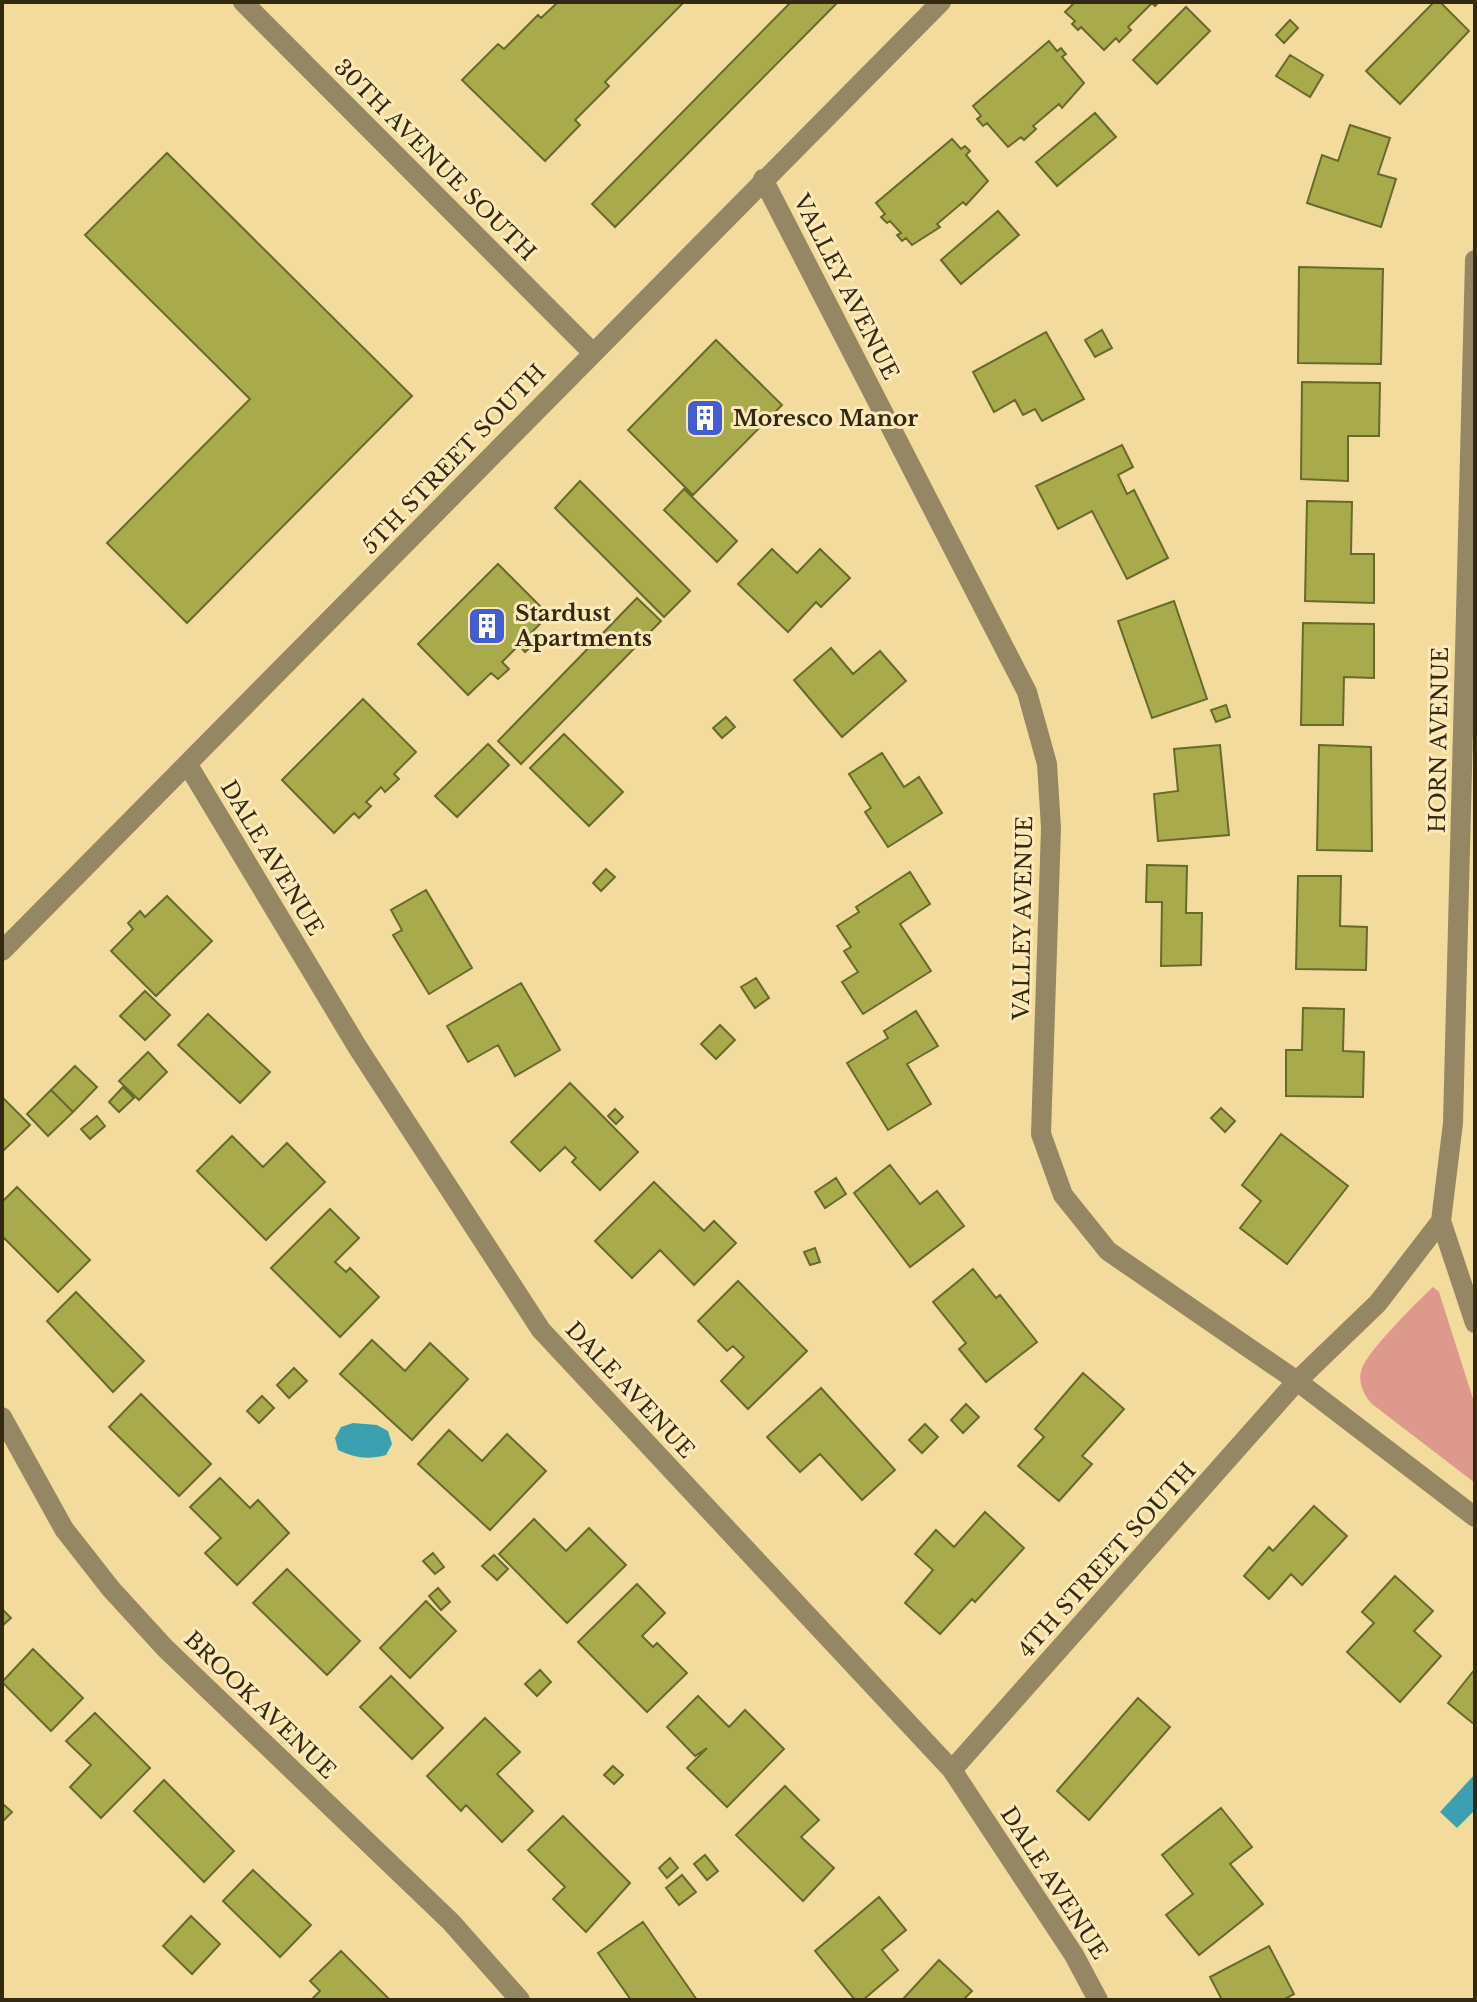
<svg xmlns="http://www.w3.org/2000/svg" width="1477" height="2002" viewBox="0 0 1477 2002" font-family="'Libre Baskerville',serif">
<rect width="100%" height="100%" fill="#f3db9e"/>
<path fill="#de998d" d="M1433 1287 1439 1292 1475 1405V1483L1372 1404C1362 1393 1356 1378 1364 1364 1374 1345 1416 1303 1433 1287Z"/>
<path fill="#3ba0b0" d="M353 1423 377 1425 388 1431 392 1444 386 1455C369 1460 354 1458 338 1450L335 1438 341 1427Z
M1475 1774V1810L1457 1828 1440 1812Z"/>
<path fill="#a9aa4b" stroke="#68692d" stroke-width="2" d="M558 2H684L605 82 609 86 575 120 580 125 545 161 462 80 498 44 504 49 538 15 541 18Z
M791 2H838L615 227 592 204Z
M1075 2H1159L1155 6 1152 3 1128 27 1131 30 1119 42 1116 38 1104 50 1081 27 1078 30 1072 24 1075 21 1065 12Z
M1434 2H1440L1469 31 1400 104 1366 71Z
M1186 7 1210 31 1157 84 1133 60Z
M1290 20 1298 28 1284 43 1276 35Z
M1049 41 1057 51 1061 48 1066 54 1062 57 1084 83 1062 108 1059 104 1033 126 1036 129 1024 140 1021 137 1008 147 987 123 983 126 977 119 981 116 973 106Z
M1290 55 1323 75 1310 97 1276 76Z
M1095 113 1116 137 1057 186 1036 162Z
M1350 125 1390 138 1378 174 1396 179 1381 227 1307 203 1322 155 1338 161Z
M952 139 961 149 965 146 970 151 966 155 988 181 966 205 963 202 937 224 940 227 912 245 906 238 902 241 897 235 901 233 890 221 887 223 881 217 885 214 876 203Z
M167 153 412 396 187 623 107 543 250 399 85 235Z
M998 211 1019 235 961 284 941 260Z
M1299 267 1383 269 1381 364 1298 363Z
M1102 330 1112 348 1095 357 1085 340Z
M1046 332 1084 399 1042 421 1035 409 1023 415 1015 400 994 412 973 372Z
M716 340 782 405 693 495 628 430Z
M1302 382 1380 383 1379 436H1348V481L1301 479Z
M1122 445 1133 467 1118 475 1127 494 1134 490 1168 558 1127 579 1092 511 1058 529 1036 486Z
M580 481 690 591 664 617 555 508Z
M684 489 737 541 717 562 664 510Z
M1307 501 1352 502 1351 554H1374V603L1305 601Z
M772 549 797 573 820 549 850 578 821 607 816 602 788 632 738 584Z
M498 564 549 615 527 637 534 644 525 652 519 645 502 662 509 669 498 679 491 673 468 695 418 644Z
M637 598 661 621 521 764 498 741Z
M1174 601 1207 699 1152 718 1118 621Z
M1303 623 1374 624V678L1344 677 1343 725H1301Z
M831 648 853 674 880 651 906 681 842 737 794 680Z
M363 699 416 752 394 774 399 779 385 792 381 787 366 802 371 806 359 818 354 813 334 833 282 780Z
M1226 705 1230 717 1216 722 1211 710Z
M726 717 735 727 722 738 713 728Z
M564 734 623 792 589 826 530 768Z
M488 744 509 765 457 817 435 796Z
M1220 745 1229 835 1158 841 1154 794 1178 791 1174 749Z
M1319 745 1371 747 1372 851 1317 850Z
M882 753 904 787 919 777 942 813 888 847 865 812 871 808 849 774Z
M1147 865 1187 866 1186 913H1202L1201 965 1161 966 1162 902H1146Z
M606 869 615 877 601 891 593 883Z
M910 872 930 904 900 924 931 971 863 1014 842 982 858 972 844 951 851 947 837 926 859 912 856 907Z
M1298 876H1341L1340 926 1367 927 1366 970 1296 969Z
M426 890 472 968 429 994 393 935 402 930 391 910Z
M167 896 212 941 156 996 111 951 133 929 128 923 140 911 145 917Z
M756 978 769 998 755 1008 741 987Z
M521 983 560 1050 515 1076 498 1045 468 1062 447 1026Z
M145 991 170 1015 145 1040 120 1016Z
M1303 1008 1344 1009 1343 1051 1364 1052 1363 1097 1286 1096V1050H1302Z
M916 1011 938 1046 907 1064 931 1104 888 1130 847 1063 888 1038 884 1031Z
M208 1014 270 1072 240 1103 178 1045Z
M720 1025 735 1040 716 1059 701 1044Z
M148 1052 167 1072 139 1100 119 1081Z
M75 1066 97 1087 73 1112 51 1090Z
M570 1083 638 1152 600 1190 572 1162 576 1158 565 1147 540 1171 511 1142Z
M123 1087 134 1098 119 1112 109 1102Z
M51 1090 73 1112 48 1136 27 1114Z
M2 1097 30 1125 2 1152Z
M1221 1108 1235 1121 1225 1132 1211 1118Z
M615 1109 623 1117 616 1124 608 1116Z
M97 1116 105 1126 90 1139 81 1129Z
M1281 1134 1348 1186 1287 1264 1240 1228 1261 1201 1242 1185Z
M232 1136 263 1167 287 1143 325 1182 266 1240 197 1171Z
M890 1165 920 1204 937 1191 964 1226 910 1267 854 1193Z
M836 1178 846 1194 825 1208 815 1192Z
M654 1182 704 1231 714 1221 736 1243 694 1285 660 1250 632 1278 595 1241Z
M17 1187 90 1260 58 1292 2 1236V1202Z
M330 1209 359 1238 335 1262 346 1272 350 1268 379 1297 340 1337 271 1268Z
M815 1248 820 1262 810 1265 804 1252Z
M973 1269 996 1298 1000 1295 1037 1342 986 1382 959 1349 966 1343 933 1302Z
M738 1281 807 1351 748 1409 721 1381 744 1357 733 1346 727 1351 698 1321Z
M76 1292 144 1361 113 1392 47 1321Z
M372 1340 405 1371 430 1343 468 1379 412 1440 340 1374Z
M294 1368 307 1381 289 1398 277 1385Z
M1083 1373 1124 1409 1082 1456 1092 1464 1059 1501 1018 1466 1044 1437 1035 1429Z
M821 1388 895 1470 862 1500 820 1454 800 1472 767 1437Z
M141 1394 211 1464 179 1496 109 1427Z
M262 1396 274 1408 259 1423 247 1411Z
M966 1404 979 1417 963 1433 951 1420Z
M925 1424 938 1437 922 1453 909 1440Z
M449 1430 482 1461 507 1434 546 1471 490 1530 418 1464Z
M220 1478 250 1508 258 1500 289 1533 237 1585 205 1553 221 1538 190 1507Z
M1314 1506 1347 1536 1302 1585 1291 1574 1269 1599 1244 1576 1269 1547 1273 1551Z
M985 1512 1024 1548 975 1602 972 1599 940 1634 905 1603 933 1570 915 1554 936 1530 954 1547Z
M534 1519 566 1551 589 1528 626 1565 567 1623 499 1554Z
M433 1553 444 1567 435 1574 423 1561Z
M494 1555 508 1569 497 1580 482 1566Z
M287 1569 360 1641 327 1675 253 1603Z
M1395 1576 1433 1611 1414 1631 1441 1656 1400 1702 1347 1652 1374 1623 1362 1612Z
M637 1584 665 1613 642 1636 653 1647 657 1643 687 1673 647 1712 578 1642Z
M438 1588 450 1602 441 1610 429 1596Z
M426 1601 456 1631 410 1678 380 1648Z
M2 1609 11 1618 2 1626Z
M33 1649 83 1698 51 1731 2 1682Z
M1475 1669V1725L1448 1703Z
M540 1670 551 1682 537 1696 525 1684Z
M391 1676 443 1728 412 1759 360 1707Z
M698 1696 729 1727 745 1710 784 1749 727 1807 687 1768 707 1748 695 1756 667 1727Z
M1138 1698 1170 1727 1089 1820 1057 1791Z
M95 1713 150 1768 101 1818 70 1787 91 1765 66 1741Z
M485 1718 520 1752 497 1774 533 1811 502 1842 466 1805 461 1811 427 1776Z
M613 1766 623 1775 614 1784 604 1775Z
M164 1780 234 1851 204 1882 134 1811Z
M785 1786 819 1820 801 1837 834 1868 803 1901 736 1835Z
M3 1804 12 1812 2 1822V1805Z
M1221 1808 1252 1847 1230 1864 1263 1904 1199 1955 1166 1915 1193 1894 1162 1855Z
M563 1816 630 1883 586 1932 553 1899 565 1887 528 1850Z
M705 1855 718 1871 707 1880 694 1864Z
M670 1858 678 1868 667 1878 659 1868Z
M253 1870 311 1925 280 1957 223 1901Z
M682 1875 696 1892 679 1905 666 1888Z
M879 1897 906 1930 882 1950 898 1970 863 2000H855L815 1951Z
M191 1916 220 1944 192 1974 163 1946Z
M643 1922 697 2000H631L598 1953Z
M1269 1946 1294 1994 1283 2000H1222L1210 1977Z
M341 1951 390 2000H311L320 1991 310 1981Z
M939 1960 972 1991 963 2000H902Z"/>
<g fill="none" stroke-linecap="round" stroke-linejoin="round">
<path stroke="#958763" stroke-width="20" d="M243 2 592 352
M763 179 1027 692 1047 764 1051 828 1041 1134 1063 1195 1108 1251 1297 1381 1475 1517
M1475 260 1453 1123 1441 1221 1475 1323
M188 765 358 1048 541 1330 952 1770 1074 1955 1098 2000
M2 951 941 2
M2 1417 64 1529 111 1589 165 1648 451 1922 520 2000
M952 1770 1297 1381 1378 1303 1441 1221"/>
</g>
<defs>
<symbol id="building-square" viewBox="-11 -11 22 22"><rect x="-9" y="-9" width="18" height="18" rx="4" fill="#435ed1" stroke="#fce9b9"/><path d="M-4-6H4V6H1V3H-1V6H-4ZM-2.5-4.3h1.7v1.8h-1.7ZM.8-4.3h1.7v1.8H.8ZM-2.5-1h1.7V.8h-1.7ZM.8-1h1.7V.8H.8Z" fill="#fff"/></symbol>
</defs>
<g fill-rule="evenodd">
<use href="#building-square" x="683" y="396" width="44" height="44"/>
<use href="#building-square" x="465" y="604" width="44" height="44"/>
</g>
<g text-anchor="middle" dominant-baseline="central" stroke-width="6" stroke-linejoin="round" paint-order="stroke">
<g font-size="22" fill="#322910" stroke="#fce9b9">
<text transform="translate(435 160) rotate(45)">30TH AVENUE SOUTH</text>
<text transform="translate(846 287) rotate(63)">VALLEY AVENUE</text>
<text transform="translate(454 459) rotate(-46)">5TH STREET SOUTH</text>
<text transform="translate(1439 740) rotate(-89)">HORN AVENUE</text>
<text transform="translate(272 858) rotate(59)">DALE AVENUE</text>
<text transform="translate(1023 918) rotate(-89)">VALLEY AVENUE</text>
<text transform="translate(630 1390) rotate(47)">DALE AVENUE</text>
<text transform="translate(1107 1560) rotate(-48)">4TH STREET SOUTH</text>
<text transform="translate(260 1705) rotate(44)">BROOK AVENUE</text>
<text transform="translate(1054 1883) rotate(57)">DALE AVENUE</text>
</g>
<g font-size="22" font-weight="bold" fill="#322910" stroke="#fce9b9" text-anchor="start">
<text x="733" y="418">Moresco Manor</text>
<text x="515" y="613">Stardust<tspan x="515" dy="25">Apartments</tspan></text>
</g>
</g>
<rect width="1477" height="2002" fill="none" stroke="#322910" stroke-width="8"/>
</svg>
